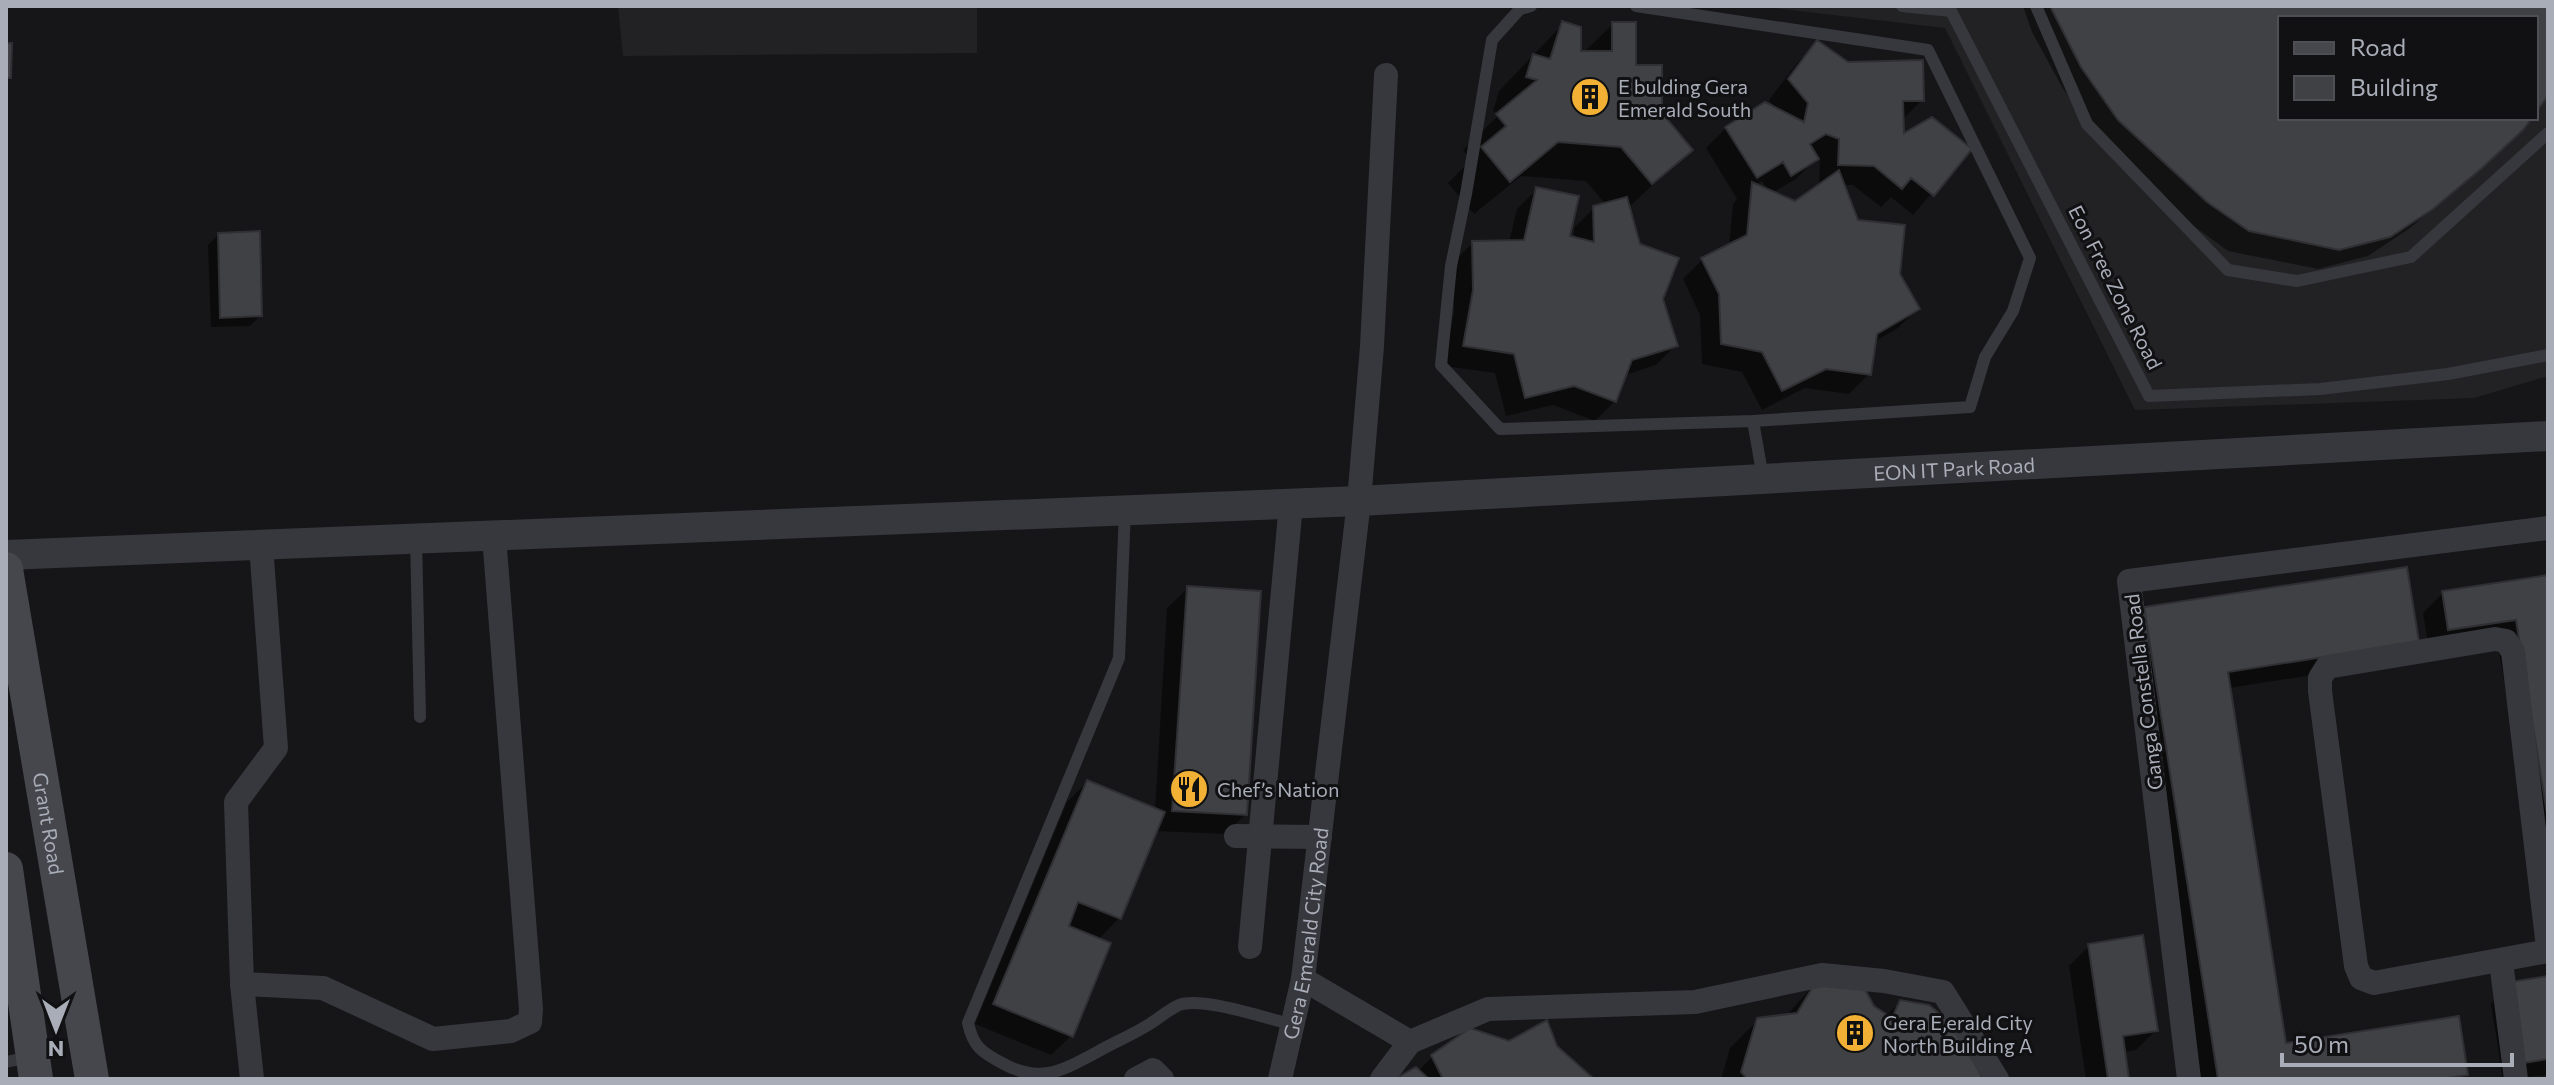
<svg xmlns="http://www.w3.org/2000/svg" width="2554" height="1085" viewBox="0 0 2554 1085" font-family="Commissioner,sans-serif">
<rect width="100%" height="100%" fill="#161618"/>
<path fill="#222225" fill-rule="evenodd" d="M618 6H977V53L623 56Z
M1756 6H2548V376L2474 398 2135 410 1945 28ZM2280 18H2536V118H2280Z"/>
<path fill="#0007" fill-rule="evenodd" d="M2023 6H2548V93L2536 109V18H2280V118H2529L2501 149 2410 228 2368 256 2318 269 2228 251 2187 221 2099 140 2062 87 2032 32Z
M1563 24 1579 53H1583L1613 24 1660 114 1690 150 1628 208 1638 245 1661 298 1676 345 1656 365 1625 375 1615 401 1595 421 1553 405 1506 416 1495 373 1444 366 1454 312 1453 262 1473 243 1509 242 1517 209 1537 189 1568 237 1574 239V228L1594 208 1606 205 1586 181 1521 176 1474 214 1448 183 1471 160 1463 150 1500 114 1493 111 1499 91Z
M1818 42 1847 64 1922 100 1902 120V136L1969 149 1913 215 1891 197 1881 207 1853 185H1842L1856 222 1898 274 1918 308 1898 328 1874 342 1869 374 1849 394 1805 388 1762 410 1742 372 1702 364 1700 315 1683 279 1703 259 1729 247 1733 204 1737 199 1706 148 1726 128 1778 111 1769 100 1798 62ZM1817 158 1820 159 1819 186 1795 204 1772 193 1796 179ZM1762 181 1769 192 1755 185Z
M218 235 260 316 250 326 211 327 208 245Z
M2548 577V960L2497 638 2429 649 2423 613 2443 593Z
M1187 589 1245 815 1225 834 1156 831 1119 918 1098 940 1071 1036 1051 1055 975 1024 1067 802 1087 782 1155 810 1167 608Z
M2145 609 2397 662 2229 688 2284 1045 2466 1074 2461 1079H2195L2125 629Z
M2089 946 2156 1030 2136 1050 2123 1052 2127 1079H2086L2069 966Z
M2548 978V1075L2503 1079 2491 1004 2511 984Z
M1818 980 1886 1016 1900 1002 1982 1079H1721L1730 1048 1758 1020 1786 1016Z
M1509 1043 1555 1048 1591 1079H1399L1418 1071 1432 1057Z"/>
<path fill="#404145" stroke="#303034" stroke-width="2" d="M2050 6H2548V96L2536 112V18H2280V118H2532L2523 130 2482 168 2433 209 2390 237 2339 250 2249 231 2207 202 2118 120 2081 67Z
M1562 21 1581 27V51H1612V22H1636V65H1662V113L1693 150 1652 184 1621 147 1558 142 1510 182 1481 147 1506 126 1496 114 1537 80 1526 77 1533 54 1550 59Z
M1817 40 1848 62 1923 60 1924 101H1903L1904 133 1932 117 1972 149 1934 196 1911 178 1902 189 1874 166 1838 165 1839 139 1826 134 1810 144 1819 159 1791 176 1783 162 1757 178 1725 127 1765 102 1804 122 1808 103 1788 79Z
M6 43H12L11 78H6Z
M1839 170 1858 220 1905 225 1900 274 1920 309 1877 334 1871 375 1826 369 1782 391 1762 352 1721 344 1719 294 1701 258 1747 235 1752 182 1795 201Z
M1536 187 1579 196 1570 236 1594 242 1593 206 1627 197 1640 244 1679 258 1663 299 1678 346 1632 360 1616 402 1574 386 1525 398 1514 354 1463 346 1473 290 1472 241 1524 240Z
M260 231 262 316 220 318 218 233Z
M2407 567 2419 642 2228 672 2286 1043 2459 1016 2468 1075 2441 1079H2218L2144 607Z
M2548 575V820L2516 620 2448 630 2442 591Z
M1187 586 1261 591 1247 815 1172 811Z
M1087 780 1165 812 1121 919 1078 902 1069 926 1111 943 1073 1037 993 1004Z
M2143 935 2158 1031 2123 1036 2129 1079H2108L2088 944Z
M2548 976V1059L2523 1063 2510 982Z
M1818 978 1861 982 1874 1006 1892 1018 1900 1000 1929 1005 1957 1028 1983 1079H1747L1741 1072 1757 1018 1797 1013Z
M1547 1020 1557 1046 1594 1079H1443L1431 1055 1470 1028 1509 1041Z
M1416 1067 1429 1079H1395Z"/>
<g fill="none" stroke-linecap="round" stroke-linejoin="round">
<path stroke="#37383d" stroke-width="12" d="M1531 6 1520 9 1492 40 1466 194 1451 266 1441 365 1500 429 1753 421 1970 407 1985 357 2013 311 2030 258 1928 50 1636 6
M1902 6 1951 11 2149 396 2320 389 2448 374 2548 355
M2036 6 2087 124 2228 270 2297 281 2411 257 2548 133
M1753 421 1763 478
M1125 510 1119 658 968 1023C973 1046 981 1052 1002 1063 1041 1085 1063 1070 1099 1051 1115 1042 1132 1035 1148 1025 1158 1019 1168 1010 1179 1005 1202 996 1268 1019 1294 1025
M416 539 420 717
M6 1062 30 1057"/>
<g stroke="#37383d" stroke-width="24">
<path d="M261 545 276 748 236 802 242 984 323 988 433 1039 511 1031 530 1022 531 1009 494 536"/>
<path d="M1236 836 1320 837"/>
<path d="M1250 947 1291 504"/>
<path d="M2548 947 2513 652 2506 641 2495 639 2327 667 2320 678V691L2356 966 2361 978 2374 983 2548 951"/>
<path d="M2501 962 2516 1079"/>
<path d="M1303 979 1410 1042"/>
<path d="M242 984 252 1079"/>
<path d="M1136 1079 1153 1070 1162 1079"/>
<path id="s1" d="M1280 1079 1303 979 1359 501 1372 346 1386 75"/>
<path d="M1382 1079 1410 1042 1488 1009 1695 1002 1822 975 1884 981 1943 992 1997 1079"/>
<path d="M2189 1079 2129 581 2548 528"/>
</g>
<path stroke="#37383d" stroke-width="30" id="s2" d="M6 555 1359 501 2548 436"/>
<g stroke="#45474d" stroke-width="34">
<path id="s3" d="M6 569 92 1079"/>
<path d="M6 869 36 1079"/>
</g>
</g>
<defs>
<symbol id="building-disc" viewBox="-11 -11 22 22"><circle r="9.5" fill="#f2b134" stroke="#111113"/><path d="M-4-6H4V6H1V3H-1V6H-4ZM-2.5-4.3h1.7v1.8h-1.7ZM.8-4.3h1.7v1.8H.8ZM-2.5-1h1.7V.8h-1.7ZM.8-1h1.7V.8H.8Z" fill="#111"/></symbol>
<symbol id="restaurant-disc" viewBox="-11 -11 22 22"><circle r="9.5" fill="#f2b134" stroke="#111113"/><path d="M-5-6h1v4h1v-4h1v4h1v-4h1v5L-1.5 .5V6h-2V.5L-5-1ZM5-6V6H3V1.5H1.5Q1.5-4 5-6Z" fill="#111"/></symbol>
</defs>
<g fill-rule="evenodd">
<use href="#building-disc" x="1568" y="75" width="44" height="44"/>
<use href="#restaurant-disc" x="1167" y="767" width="44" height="44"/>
<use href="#building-disc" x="1833" y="1011" width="44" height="44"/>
</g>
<g text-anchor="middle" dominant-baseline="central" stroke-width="6" stroke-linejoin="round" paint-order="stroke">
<g font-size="20" fill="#a8adb8" stroke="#111113" text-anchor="start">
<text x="1618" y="86">E bulding Gera<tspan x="1618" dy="23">Emerald South</tspan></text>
<text x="1217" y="789">Chef’s Nation</text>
<text x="1883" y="1022">Gera E,erald City<tspan x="1883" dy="23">North Building A</tspan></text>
</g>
<g font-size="20" fill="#a8adb8" stroke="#111113">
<text transform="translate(2116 287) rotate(63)">Eon Free Zone Road</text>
<text stroke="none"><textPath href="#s2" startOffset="1950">EON IT Park Road</textPath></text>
<text transform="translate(2143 692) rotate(-97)">Ganga Constella Road</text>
<text stroke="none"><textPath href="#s3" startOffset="258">Grant Road</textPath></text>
<text stroke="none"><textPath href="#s1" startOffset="148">Gera Emerald City Road</textPath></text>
</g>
</g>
<rect width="2554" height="1085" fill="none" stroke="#a8adb8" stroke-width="16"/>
<rect x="2278" y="16" width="260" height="104" fill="#111113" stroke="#4d4f55" stroke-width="2"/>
<rect x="2294" y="42" width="40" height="12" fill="#45474d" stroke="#4d4f55" stroke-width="2"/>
<text x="2350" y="56" font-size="24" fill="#a8adb8">Road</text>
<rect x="2294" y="76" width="40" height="24" fill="#404145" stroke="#4d4f55" stroke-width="2"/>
<text x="2350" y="96" font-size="24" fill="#a8adb8">Building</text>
<g transform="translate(56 1029) rotate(180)" stroke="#111113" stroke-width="6" paint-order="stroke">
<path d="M0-6L14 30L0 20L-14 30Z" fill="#a8adb8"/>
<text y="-12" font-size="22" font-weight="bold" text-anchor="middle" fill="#a8adb8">N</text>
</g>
<path d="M2282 1053v12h230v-12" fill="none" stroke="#a8adb8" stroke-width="4"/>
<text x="2294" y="1053" font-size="24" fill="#a8adb8" stroke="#111113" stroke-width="6" paint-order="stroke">50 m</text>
</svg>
